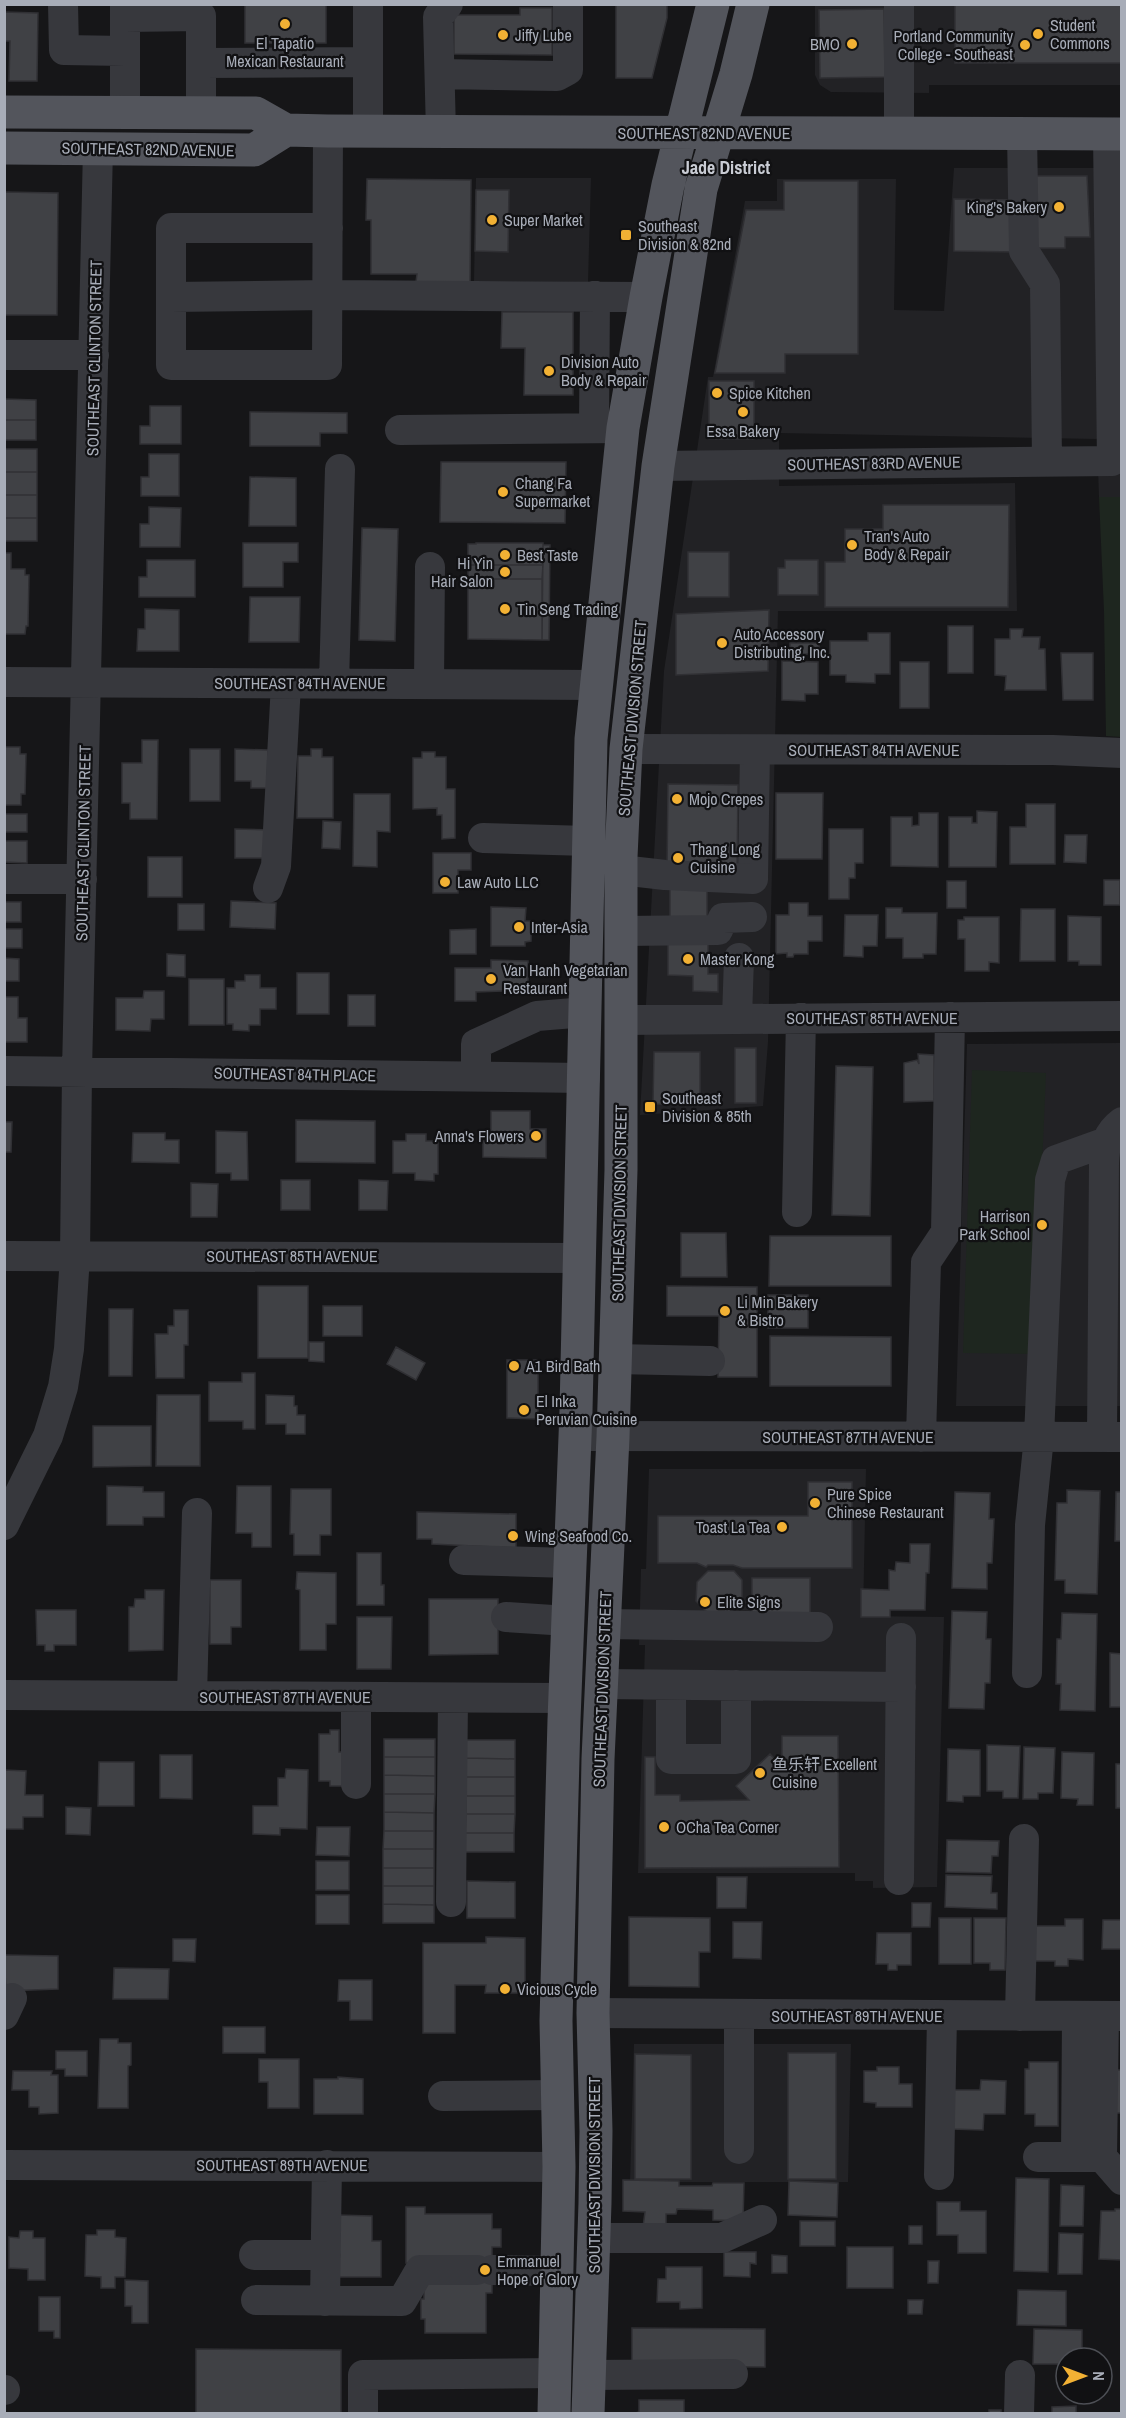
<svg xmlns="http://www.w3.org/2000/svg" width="1126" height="2418" viewBox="0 0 1126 2418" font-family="'Archivo Narrow','Noto Sans SC',sans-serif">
<rect width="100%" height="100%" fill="#161618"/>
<path fill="#222225" d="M815 5H1121V85H929V93L831 92 820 85 815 75Z
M954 168H1121V497H1099L1097 439 779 433V486L1015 483 1017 611H778L768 1042 763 1106 640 1115 664 671 708 377H713L745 201H777V179H896L894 310 944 311Z
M476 178H591L588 282 474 281Z
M1121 1043V1406H956L967 1044Z
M649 1469H866L863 1616 944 1617 937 1887 873 1888V1881H855V1873H638L645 1645H639L641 1569H646Z
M634 2044H851L848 2182H630Z"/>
<path fill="#1e261f" d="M1099 497H1121V737L1106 736 1104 611Z
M972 1070 1046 1073 1034 1354 963 1353Z"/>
<path fill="#404145" stroke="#303034" stroke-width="1.5" d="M245 4H326V43H245Z
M616 4H667V18L652 78H616Z
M955 4H1122V63H955Z
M520 8H552V55L454 54V15H520Z
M884 9 885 77 820 78 819 10Z
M4 12 38 13 37 81H9L10 41H4Z
M1030 176H1087L1090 237H1065V248H1028Z
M367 179 471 180 470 282H416L417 274H371V220H366Z
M784 181H858V354H785V373H715L746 210H784Z
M476 190H509L508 252 475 251Z
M4 192 58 193 57 315H4Z
M954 199 1016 200V252L954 251Z
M502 312H573V395H524L525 348H501Z
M709 381H754V439H709Z
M4 399 36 400V420H4Z
M150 406H181V444H140V426H150Z
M250 412 347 413V433H320V446H250Z
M4 420H36V440H4Z
M4 449H37V472H4Z
M149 454H179V496H141V477H149Z
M441 462H566L565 523 440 522Z
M4 472H37V495H4Z
M250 477 296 478V526H249Z
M4 495H37V518H4Z
M883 505H1009L1008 607H825V562H845V529H883Z
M149 507 181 508 180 547H140V524H149Z
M4 518H37V541H4Z
M362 528 398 529 395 641 359 640Z
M243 543H298V562H283V587H243Z
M476 543H543V565H468V544H476Z
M543 545H550L549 640H542Z
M688 552H729V597H688Z
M4 553H11V569H25V575H29L28 626H26L25 634H4Z
M147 560H195V597H139V577H147Z
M785 560H818V595H778V568H785Z
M468 565H543L542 579H468Z
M468 579H542V640L468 639Z
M250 597H300L299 642H249Z
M145 609 179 610V651H137L138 629H145Z
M769 610 768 671 676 675V614Z
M948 626H973V673H948Z
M1010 629H1023L1022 637H1040L1039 649H1045L1046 690H1005L1006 676 995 675V639H1010Z
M868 633H890V674H875V683L846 682V675H830V641H868Z
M790 643H819V654H790Z
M1061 653H1093V700H1063Z
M782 661 818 662V694H805V701L782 700Z
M900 662H929V708H900Z
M142 740H158L157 819H130V803H122V763H142Z
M4 747H20V754H26L25 794H21V805H4Z
M190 749H220V801H190Z
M235 749 268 750 267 788H251V781H235Z
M311 749H322V757H333V818H297L298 756H311Z
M422 752H435V757H446V789H455V838L442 839V815H437V808L413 809V758H422Z
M668 784 738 785 737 871 667 870Z
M776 793H823L822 859H776Z
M354 794H390V832L377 831V867L353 866Z
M1026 804H1055V864H1010V827H1026Z
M977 811 997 812 996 867H949V817H972V823H977Z
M919 813H938V867L891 866V817H912V826L919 825Z
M4 814H27V832H4Z
M323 821 341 822 340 849 322 848Z
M235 829 274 830V858H235Z
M829 829H863V863H855V878H849V899H829Z
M1065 835H1087L1086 863 1064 862Z
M4 841H27V863L4 862Z
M433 853H471V870H458V893H433Z
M148 857H182V897H148Z
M1104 880H1120V905H1104Z
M947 881H966V908H947Z
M670 888 707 889V923H670Z
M231 901 276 903 275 929 230 927Z
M4 902H21V922H4Z
M789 903H808V916H822V941H808V954H794L793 957H787V953L776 954V915H789Z
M178 904H204V930H178Z
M491 907 526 908 525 921H531V941L525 942V946H491Z
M886 908H902V913H937L936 954H923V958H903V938H886Z
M1021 909H1055V961H1020Z
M845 915H878L877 946H863V957L844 956Z
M1068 916 1101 917V965H1079V961H1068Z
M964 917H999V963L989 962V971H965V939H958V920H964Z
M4 929H22V948H4Z
M476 929V954H450V930Z
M668 944H708V974H718V992L693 991V976L668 975Z
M167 954 185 955V977L167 976Z
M4 958 19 959V981H4Z
M491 960 528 961V990L476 992V1001H455V968H491Z
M297 973H329V1014H297Z
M245 975H260V988H276V1009H260V1025H249V1031L233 1030V1024H227V988H235V981H245Z
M189 979H224V1025H189Z
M144 991H164V1019H151L150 1031 116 1030V998H143Z
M348 995H375V1026H348Z
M4 997H18V1018H27V1042H4Z
M735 1048H756V1103H735Z
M654 1052H700V1105L653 1104Z
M918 1054 934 1055V1101L904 1102V1063L917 1060 919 1064Z
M836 1066 873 1067 870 1216 832 1215Z
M491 1111H530V1129H546V1158L483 1157V1141H491Z
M296 1120 375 1121V1163L296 1162Z
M4 1122H12L11 1152H4Z
M216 1131 247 1132 248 1180H231V1173H216Z
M133 1133H165V1140H179V1163L132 1162Z
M406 1134H426V1141H438V1174H434V1181L415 1180V1173H393V1141H406Z
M281 1180H310V1210H281Z
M359 1180 388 1181 387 1210H359Z
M191 1183 218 1184 217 1217H191Z
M681 1233H726L727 1277H681Z
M770 1236H891V1286H769Z
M258 1286H308V1358H258Z
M667 1286 757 1287V1377H718L719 1316H667Z
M768 1295H808V1328H768Z
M323 1306H362V1336H323Z
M109 1309H133L132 1376H109Z
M174 1310H188V1345H184V1378H156L155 1334H168V1326H174Z
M770 1336 891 1337V1386H770Z
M309 1342H324V1362L309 1361Z
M396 1347 425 1363 416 1380 387 1364Z
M507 1360H538V1419L507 1418Z
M242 1373H255V1429H243V1421H209V1382H242Z
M157 1395H200V1466H156Z
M266 1395 294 1396V1406H297V1415H305V1434H286V1424H266Z
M93 1426H151V1466L93 1467Z
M808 1482H852V1568H742L733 1565H708L706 1567 697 1563H658V1516H808Z
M107 1486 143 1487V1492H164V1517H143V1525H107Z
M237 1486H271V1547H252V1533H236Z
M291 1489H331V1535H320V1555H294V1534H290Z
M1067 1490 1100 1491 1097 1594 1065 1593V1580H1055L1057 1503H1067Z
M955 1492 990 1493 989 1519H994L992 1563H987V1589L952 1588Z
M1116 1492H1122V1541H1115Z
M417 1512 516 1514V1548L432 1544V1539H417Z
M910 1544H930L929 1573H926L925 1610H890V1617H861V1589L889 1590V1570L895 1571 896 1562 910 1563Z
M357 1553H381V1585H384V1605H357Z
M708 1571H734L742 1580V1599L728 1614H709L696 1601 697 1582Z
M297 1572 336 1573V1624H326V1650H300V1590L296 1589Z
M752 1578H810V1615H752Z
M210 1580H241V1627H231V1644H210Z
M145 1590H164L163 1650 129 1651V1607H134L135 1599H145Z
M429 1599H498V1654L429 1655Z
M36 1610H76V1645H54V1651H45V1645H37Z
M952 1611 987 1612 986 1639H991L990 1683H985L984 1709 949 1708Z
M1062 1613 1097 1614 1095 1711 1060 1710 1061 1684H1056L1057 1639H1061Z
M357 1617H392L391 1669H357Z
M1110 1653 1122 1654V1707H1110Z
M330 1730H339V1752H349L342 1786H330V1781H319V1734H330Z
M782 1736H838L839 1867 645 1868V1757H655V1795H680V1801L749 1800 736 1786 770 1754 782 1767Z
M384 1739H435V1757H384Z
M466 1740H515V1759L466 1758Z
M987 1745 1020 1746 1018 1798H1003V1791H987Z
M1024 1747 1055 1748 1053 1793H1038V1799H1023Z
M948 1749 980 1750V1796H963V1802L947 1801Z
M1062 1752 1094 1753 1093 1805H1077L1078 1799 1061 1798Z
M160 1755H192V1799L160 1798Z
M384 1757H435V1776L384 1775Z
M466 1758 515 1759V1777H466Z
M99 1762H134V1806H98Z
M1116 1764H1122V1808H1116Z
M286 1769 308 1770 307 1829 280 1828V1835L253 1834V1806H278V1778H285Z
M4 1770 26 1771 25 1795H43V1817H23V1829H4Z
M384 1775 435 1776V1794H384Z
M466 1777H515V1796H466Z
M384 1794H435L434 1813 384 1812Z
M466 1796H515V1814H466Z
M66 1807 91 1808 90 1835 66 1834Z
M384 1812 434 1813V1831H384Z
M466 1814H515L514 1833H465Z
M317 1827H350L349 1856 316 1855Z
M384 1831H434V1849H383Z
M465 1833H514V1852H465Z
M947 1840 999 1841 998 1856H992L991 1873 946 1872Z
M383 1849H434V1868H383Z
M316 1861H349V1890H316Z
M383 1868H434V1886H383Z
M946 1875 992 1876 991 1893H997V1909L945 1907Z
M717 1877H747L746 1908H717Z
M467 1881 515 1882V1918H467Z
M383 1886H434V1905L383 1904Z
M316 1895H349V1924H316Z
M912 1903H931L930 1927H912Z
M383 1904 434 1905V1923H383Z
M629 1917 710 1918V1952H699V1987L629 1986Z
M939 1918H971V1964H939Z
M974 1918H1006L1005 1970H990V1963H974Z
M1065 1919H1083V1960L1068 1959V1966H1055V1961H1031V1926H1065Z
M1103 1920H1122V1949H1102Z
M733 1922H762L761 1959 733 1958Z
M877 1933H911V1965H897V1970H888V1964H876Z
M486 1937 525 1938V1993H485L486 1985H455V2033H423V1943H486Z
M173 1939H196L195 1962 173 1961Z
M4 1955 58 1956V1989L6 1991Z
M114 1968 169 1969 168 1999H113Z
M339 1980H372V2020H350V2001H338Z
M223 2027H265V2053H223Z
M100 2039H118V2043H131V2065L128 2066V2108H98Z
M56 2051H87V2076H65V2069H56Z
M788 2053H836V2179H788Z
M635 2054 691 2055V2179H635Z
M259 2059H299V2108H268V2082H259Z
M1029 2062H1058V2126H1035V2114H1025V2069H1029Z
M877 2067H899V2084H912V2107H876V2103L864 2102V2071H877Z
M1115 2070H1122V2113H1115Z
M13 2071H52L51 2075H58V2113L39 2114V2107H29V2090H12Z
M338 2077 363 2079V2114H314V2079H338Z
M981 2080 1006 2081 1005 2114H984L983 2130 951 2129 952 2090H980Z
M1016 2178 1049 2179 1048 2272 1014 2271Z
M623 2180 679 2181V2186H712L713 2183H744L743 2221 713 2220V2210L677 2209 676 2214H666V2227H643L645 2212 623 2211Z
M789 2181 838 2183 837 2217 788 2215Z
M1061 2185 1084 2186 1083 2226H1060Z
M937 2202H960V2211H986V2253H958V2235H937Z
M406 2207H425V2214H492V2229H501V2247H492V2293H486V2333H425V2319H421V2299H424V2277L477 2263H406Z
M1115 2209H1122V2260L1099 2259 1101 2211H1115Z
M337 2215 372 2216V2241H381V2277H337Z
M800 2221H835V2246H800Z
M909 2226H922V2244H909Z
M97 2230H115V2237L126 2238 125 2277H115V2288H101V2277L85 2276 86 2235H97Z
M20 2231H33V2238H45V2280H28V2269L9 2268V2237L19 2238Z
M1059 2233 1083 2234 1082 2274H1058Z
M847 2247H893V2288H847Z
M724 2252H756V2264L750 2263V2277L724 2276Z
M772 2255 787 2256V2273H772Z
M928 2261H939L938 2283H928Z
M666 2267H702V2308L680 2309V2302H657L658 2279H666Z
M125 2280 148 2281V2323H132V2306H125Z
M1018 2290 1066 2291V2326L1017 2325Z
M39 2297H60V2338H54V2331H39Z
M908 2300H923L922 2314H908Z
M632 2328 765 2329V2367L632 2366Z
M1034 2329 1082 2330V2358H1066V2364H1033Z
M196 2349 341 2350V2414H196Z
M639 2400H684V2414H632L639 2412Z
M1076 2406V2414H1052V2407Z
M989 2410H1001V2414H989Z"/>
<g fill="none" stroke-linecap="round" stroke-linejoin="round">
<path stroke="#37383d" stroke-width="30" d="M63 4 64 50 125 51
M125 4V112
M368 4V131
M125 17 201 16V112
M202 63 368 62
M440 74 557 76 568 70V4
M441 132 438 17 448 4
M899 133V4
M1022 134 1024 251 1045 284 1047 461
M328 228H171V365H327L328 131
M171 297 327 295 646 297
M4 355H94
M594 427 595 296
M400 430 623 428
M658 466 1112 461 1108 134
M4 682 596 685
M334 683 340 469
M429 684 430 567
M626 749 1053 750 1122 753
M483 838 588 841
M621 870 665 875 753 879 755 750
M4 879H82
M268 888 276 866 286 684
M622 931 718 930 723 918 752 917
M737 1018 739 958
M622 1020 1122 1016
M4 1071 585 1078
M476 1077V1044L537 1016 586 1012
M797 1212 801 1018
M4 1256 580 1258
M615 1359 710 1361
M575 1436 1122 1437
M921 1437 926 1262 946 1232 950 1017
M1102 1437 1104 1163C1105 1145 1107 1133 1122 1122
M4 1525 48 1436 63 1387 69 1349 75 1256 77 1071 98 148
M464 1560 570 1563
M506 1617 568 1621
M605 1624 818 1627
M1027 1673 1030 1525 1039 1437 1050 1180 1056 1160 1106 1142
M602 1684 901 1687
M671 1685V1759H736V1685
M4 1695 565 1698
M192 1696 197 1513
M356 1698V1784
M899 1880 901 1638
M451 1902 453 1698
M593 2013 1122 2016
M4 2015 12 1998
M739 2015V2149
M1020 2016 1024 1839
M443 2096 557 2095
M1038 2157H1102L1122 2180
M1076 2157 1077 2016
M1102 2157 1104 2016
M4 2165 559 2167
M939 2175 942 2016
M595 2238H722L762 2220
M254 2255H326
M492 2270 557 2271
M256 2300 402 2301 420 2270H477
M325 2301 327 2165
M589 2375 733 2374
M4 2390H5
M363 2414V2375L554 2373
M1019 2414 1020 2375"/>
<path stroke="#53555c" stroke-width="33" d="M4 112 256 113 286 130 328 131 1122 134
M4 148 254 150 286 130
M554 2414 559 2167 556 2021 564 1720 576 1411 591 739 623 428 646 297 668 185 713 4
M588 2414 595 2203 596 2131 593 2013 598 1759 613 1437 621 1170V857L626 749 658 466 701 189 736 74 753 4"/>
</g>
<g fill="#f2b134" stroke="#111113" stroke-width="2">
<circle cx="285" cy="24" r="6"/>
<circle cx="1038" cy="34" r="6"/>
<circle cx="503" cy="35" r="6"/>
<circle cx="852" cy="44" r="6"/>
<circle cx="1025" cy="45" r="6"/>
<circle cx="1059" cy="207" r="6"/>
<circle cx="492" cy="220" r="6"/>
<rect x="620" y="229" width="12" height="12" rx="3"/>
<circle cx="549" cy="371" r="6"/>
<circle cx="717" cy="393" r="6"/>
<circle cx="743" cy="412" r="6"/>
<circle cx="503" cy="492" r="6"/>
<circle cx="852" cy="545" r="6"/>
<circle cx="505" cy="555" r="6"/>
<circle cx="505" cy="572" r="6"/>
<circle cx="505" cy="609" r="6"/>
<circle cx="722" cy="643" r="6"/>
<circle cx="677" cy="799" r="6"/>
<circle cx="678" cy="858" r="6"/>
<circle cx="445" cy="882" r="6"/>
<circle cx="519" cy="927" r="6"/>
<circle cx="688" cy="959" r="6"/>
<circle cx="491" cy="979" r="6"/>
<rect x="644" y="1101" width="12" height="12" rx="3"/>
<circle cx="536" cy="1136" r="6"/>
<circle cx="1042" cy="1225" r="6"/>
<circle cx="725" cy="1311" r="6"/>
<circle cx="514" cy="1366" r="6"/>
<circle cx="524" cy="1410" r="6"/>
<circle cx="815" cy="1503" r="6"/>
<circle cx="782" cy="1527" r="6"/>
<circle cx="513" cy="1536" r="6"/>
<circle cx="705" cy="1602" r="6"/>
<circle cx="760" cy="1773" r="6"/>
<circle cx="664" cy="1827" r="6"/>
<circle cx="505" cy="1989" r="6"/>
<circle cx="485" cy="2270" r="6"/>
</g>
<g text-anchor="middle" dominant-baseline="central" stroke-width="4.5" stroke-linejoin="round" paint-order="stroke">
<g font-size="16" fill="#a8adb8" stroke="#111113" text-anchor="start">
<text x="1050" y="25">Student<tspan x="1050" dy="18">Commons</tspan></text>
<text x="515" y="35">Jiffy Lube</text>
<text x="1013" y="36" text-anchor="end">Portland Community<tspan x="1013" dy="18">College - Southeast</tspan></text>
<text x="285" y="43" text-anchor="middle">El Tapatio<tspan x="285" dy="18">Mexican Restaurant</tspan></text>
<text x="840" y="44" text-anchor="end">BMO</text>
<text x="1047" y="207" text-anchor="end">King's Bakery</text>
<text x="504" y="220">Super Market</text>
<text x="638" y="226">Southeast<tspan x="638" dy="18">Division &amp; 82nd</tspan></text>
<text x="561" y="362">Division Auto<tspan x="561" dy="18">Body &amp; Repair</tspan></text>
<text x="729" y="393">Spice Kitchen</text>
<text x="743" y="431" text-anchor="middle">Essa Bakery</text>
<text x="515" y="483">Chang Fa<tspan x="515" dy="18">Supermarket</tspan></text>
<text x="864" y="536">Tran's Auto<tspan x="864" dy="18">Body &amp; Repair</tspan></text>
<text x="517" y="555">Best Taste</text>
<text x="493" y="563" text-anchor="end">Hi Yin<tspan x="493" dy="18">Hair Salon</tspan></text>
<text x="517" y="609">Tin Seng Trading</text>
<text x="734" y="634">Auto Accessory<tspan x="734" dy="18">Distributing, Inc.</tspan></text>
<text x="689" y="799">Mojo Crepes</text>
<text x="690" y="849">Thang Long<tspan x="690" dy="18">Cuisine</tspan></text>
<text x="457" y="882">Law Auto LLC</text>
<text x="531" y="927">Inter-Asia</text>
<text x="700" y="959">Master Kong</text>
<text x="503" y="970">Van Hanh Vegetarian<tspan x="503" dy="18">Restaurant</tspan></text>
<text x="662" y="1098">Southeast<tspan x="662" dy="18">Division &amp; 85th</tspan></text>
<text x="524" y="1136" text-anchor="end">Anna's Flowers</text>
<text x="1030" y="1216" text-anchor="end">Harrison<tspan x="1030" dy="18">Park School</tspan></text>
<text x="737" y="1302">Li Min Bakery<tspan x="737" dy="18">&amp; Bistro</tspan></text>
<text x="526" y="1366">A1 Bird Bath</text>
<text x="536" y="1401">El Inka<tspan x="536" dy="18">Peruvian Cuisine</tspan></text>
<text x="827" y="1494">Pure Spice<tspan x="827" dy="18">Chinese Restaurant</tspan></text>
<text x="770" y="1527" text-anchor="end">Toast La Tea</text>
<text x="525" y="1536">Wing Seafood Co.</text>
<text x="717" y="1602">Elite Signs</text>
<text x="772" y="1764">鱼乐轩 Excellent<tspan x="772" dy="18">Cuisine</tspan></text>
<text x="676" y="1827">OCha Tea Corner</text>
<text x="517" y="1989">Vicious Cycle</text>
<text x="497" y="2261">Emmanuel<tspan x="497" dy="18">Hope of Glory</tspan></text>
</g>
<g font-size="16" fill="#a8adb8" stroke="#111113">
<text x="704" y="133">SOUTHEAST 82ND AVENUE</text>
<text transform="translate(148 149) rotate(1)">SOUTHEAST 82ND AVENUE</text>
<text transform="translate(94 358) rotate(-89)">SOUTHEAST CLINTON STREET</text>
<text transform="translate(874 463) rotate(-1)">SOUTHEAST 83RD AVENUE</text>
<text x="300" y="683">SOUTHEAST 84TH AVENUE</text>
<text transform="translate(632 718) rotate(-85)">SOUTHEAST DIVISION STREET</text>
<text x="874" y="750">SOUTHEAST 84TH AVENUE</text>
<text transform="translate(83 843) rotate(-89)">SOUTHEAST CLINTON STREET</text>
<text x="872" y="1018">SOUTHEAST 85TH AVENUE</text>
<text transform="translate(295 1074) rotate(1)">SOUTHEAST 84TH PLACE</text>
<text transform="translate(619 1203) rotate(-89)">SOUTHEAST DIVISION STREET</text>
<text x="292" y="1256">SOUTHEAST 85TH AVENUE</text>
<text x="848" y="1437">SOUTHEAST 87TH AVENUE</text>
<text transform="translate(602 1689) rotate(-88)">SOUTHEAST DIVISION STREET</text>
<text x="285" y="1697">SOUTHEAST 87TH AVENUE</text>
<text x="857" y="2016">SOUTHEAST 89TH AVENUE</text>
<text x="282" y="2165">SOUTHEAST 89TH AVENUE</text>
<text transform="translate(594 2175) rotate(-90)">SOUTHEAST DIVISION STREET</text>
</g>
<g font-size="18" font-weight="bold" fill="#c9ccd4" stroke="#111113">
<text x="726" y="167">Jade District</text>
</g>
</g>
<rect width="1126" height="2418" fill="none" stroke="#a8adb8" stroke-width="12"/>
<g transform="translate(1084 2376) rotate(90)"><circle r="28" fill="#111113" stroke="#4d4f55" stroke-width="1.5"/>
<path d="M0-4.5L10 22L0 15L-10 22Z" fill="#f2b134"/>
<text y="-9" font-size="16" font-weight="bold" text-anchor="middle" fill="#a8adb8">N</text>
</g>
</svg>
